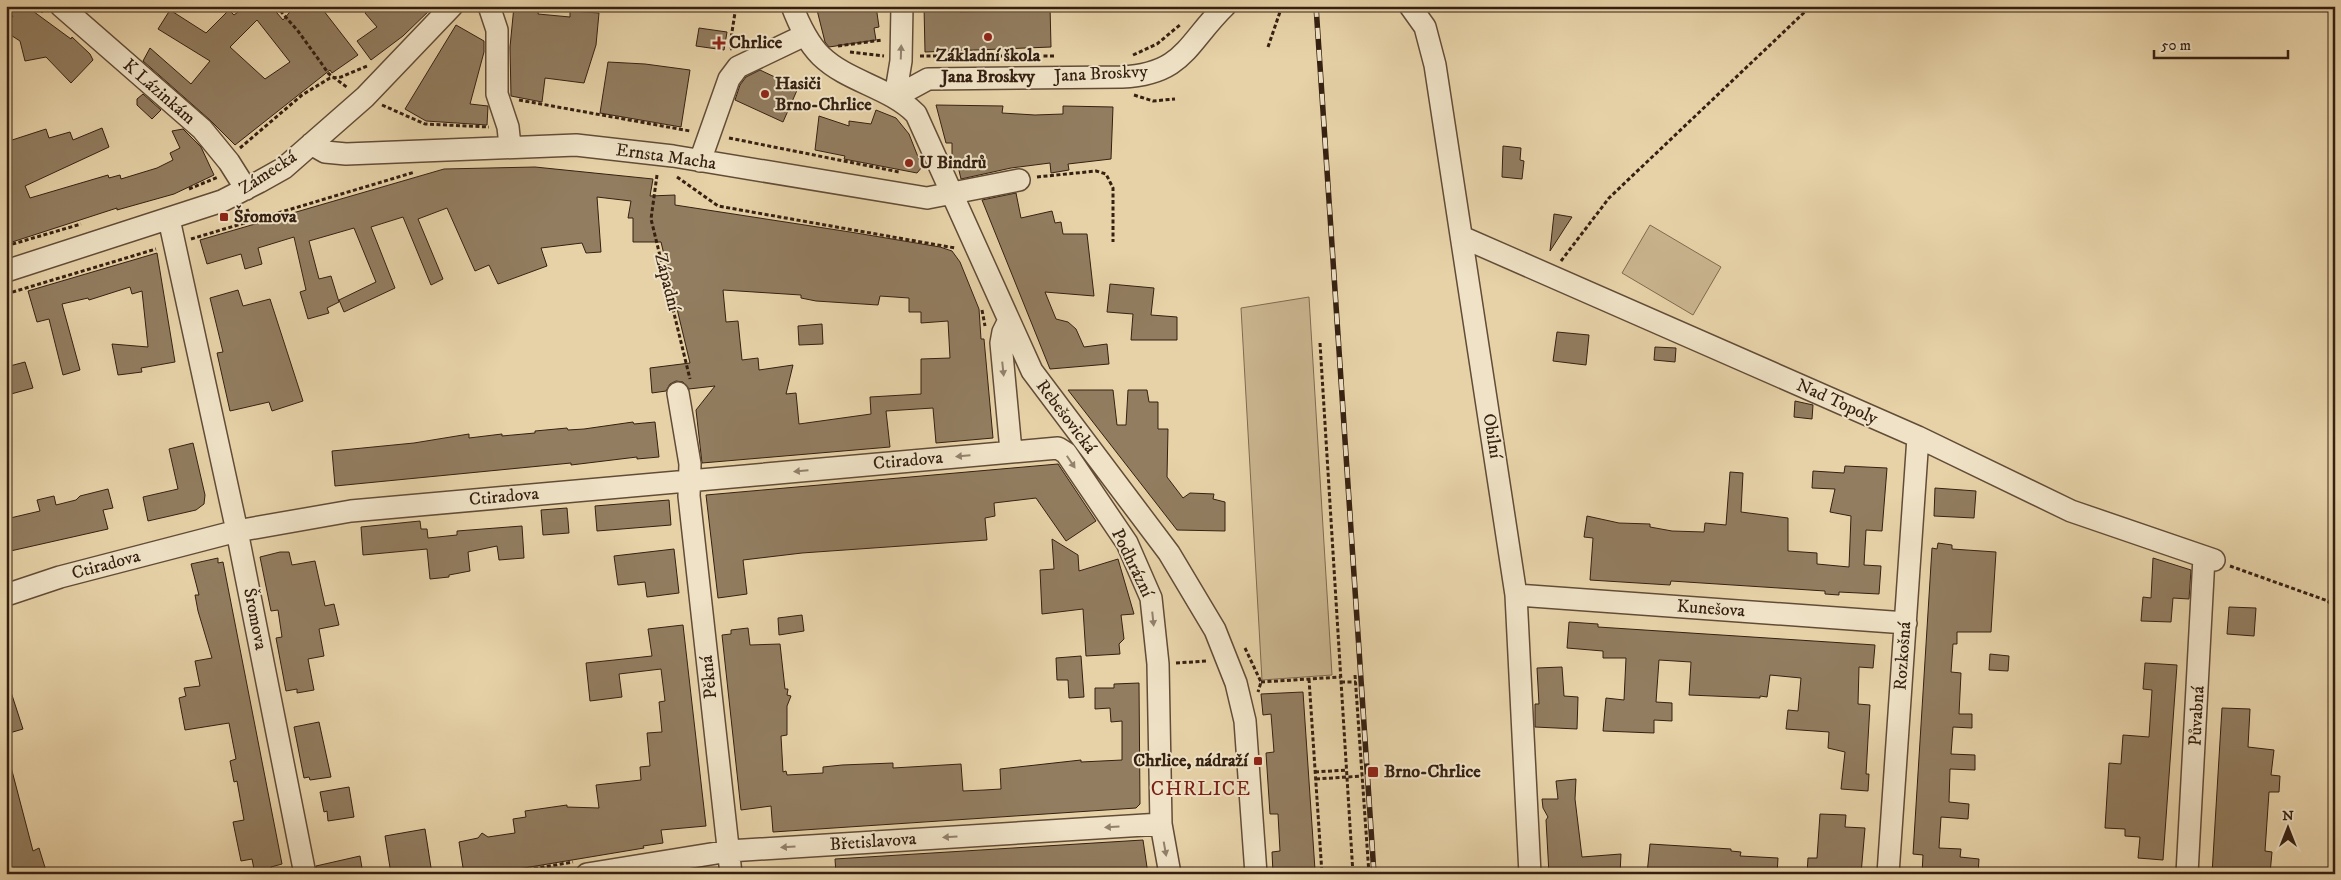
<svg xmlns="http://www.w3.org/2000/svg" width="2341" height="880" viewBox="0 0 2341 880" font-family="'IM FELL DW Pica',serif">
<rect width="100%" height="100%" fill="#e7d2a8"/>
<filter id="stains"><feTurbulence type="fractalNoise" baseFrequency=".004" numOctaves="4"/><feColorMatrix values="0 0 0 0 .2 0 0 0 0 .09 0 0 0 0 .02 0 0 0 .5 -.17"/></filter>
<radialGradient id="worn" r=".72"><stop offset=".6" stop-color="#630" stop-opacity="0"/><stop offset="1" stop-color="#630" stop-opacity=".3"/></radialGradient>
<path fill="#c9b48e" stroke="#7f6a50" d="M1650 225 1721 267 1693 315 1622 273Z
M1309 297 1332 675 1262 680 1241 308Z"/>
<path fill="#927d60" stroke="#352011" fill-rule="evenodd" d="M6 6H26L71 39 72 37 90 54 93 60 71 83 46 57 25 61 20 41 6 32V26L13 16 6 12Z
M246 6H271L283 20 295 6H320L358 55 332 73 330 70 235 145 210 120 143 61 150 48 191 84 210 61 158 29 170 10 206 33 229 10 234 15ZM257 20 290 62 265 79 230 47Z
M372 6H434L403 36 371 60 357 41 377 27 365 13Z
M514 6H539L538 14 570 17V11L599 13 596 45 584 83 545 78 542 102 511 96 510 47Z
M816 6H876L879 27 874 28 876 40 829 47 825 42Z
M924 6H960V12L1002 11V6H1050L1051 47 925 52Z
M456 25 484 41V52L470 104 488 106 487 125 426 121 405 109Z
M699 28 727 32 724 50 696 46Z
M608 62 645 64 690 70 681 127 600 113Z
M760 70 798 88 783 122 735 100 740 85 746 77Z
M143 94 161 110 152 119 137 105V99Z
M936 105 1003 106 1002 113 1035 115 1063 114V106L1113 107 1111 159 1068 164 1069 170 1051 173 1050 163 1011 168 961 179 957 162 955 163 952 154V143H946Z
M876 110 896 118 909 134 922 167 917 173 844 159 845 156 815 150 819 116 849 126V121L871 124Z
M102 128 109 147 25 186 30 198 108 175 109 178 120 175 121 179 157 168 173 160 170 153 180 148 172 131 183 129 201 147 214 175 174 194 117 210V208L6 244V142L46 129 49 138 70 132 73 140Z
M1503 146 1521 148 1520 160 1524 161 1522 179 1502 177Z
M535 167 653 179 650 196 675 195V205L850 232 940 247 952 251 960 262 979 309 981 339H984L993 438 936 443 933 408 886 411 890 447 702 463 696 410 715 386 689 389 683 382 676 381 670 384 666 391 652 393 650 368 690 363 661 242H633V218H628L631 201 597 197 601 252 586 253 582 243 541 248 547 266 498 284 489 265 475 271 447 208 418 219 443 279 431 285 403 217 371 227 395 288 344 312 339 300 376 282 354 228 309 241 319 279 331 276 339 302 327 308 329 313 308 319 300 292 306 290 294 237 258 248 262 264 245 269 241 254 207 264 200 240 444 169ZM723 290 801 295V298L816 301 878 305 880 296 909 298V312H921V323L948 321 950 358 921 359V394L870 397 871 414 799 424 796 393 786 394 793 365 759 370 758 358 742 360 738 321 726 322Z
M1016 193 1021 218 1052 211 1055 223 1061 222 1063 234H1087L1094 296 1045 292 1056 319 1068 322 1076 329 1084 347 1107 344 1109 364 1050 369 982 200Z
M1554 214 1572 217 1550 251Z
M157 253 175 362 141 368 142 372 118 375 112 344 148 347 142 291 132 294 130 287 89 300 88 298 62 304 80 370 63 375 49 319 37 322 28 291Z
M1110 284 1154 288 1151 315 1177 317V340H1131L1133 314 1107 312Z
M238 290 243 306 270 299 303 401 272 411 269 402 230 411 217 353 223 352 210 298Z
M822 324 823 344 799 345 798 326Z
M1557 332 1589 335 1586 365 1553 361Z
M1655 347 1676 348 1675 362 1654 360Z
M25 362 33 388 11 394 6 367Z
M1068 390H1113L1117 425H1126L1128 390H1147L1149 402H1158V429H1168L1167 477 1183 498 1190 493 1214 494 1213 499 1225 502V531L1177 530Z
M1795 401 1813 405 1812 419 1794 417Z
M633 422 634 424 655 422 659 457 637 459V457L571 465V463L335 486 332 451 414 443 469 434V438L502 434V436L535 433V431L567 428 568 430 584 429Z
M193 443 205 495 204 504 196 510 148 521 143 497 178 489 169 449Z
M1058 464 1096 521 1066 541 1036 498 994 503 995 516 985 518 987 540 802 553 743 560 747 594 718 598 706 495Z
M1845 466 1887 468 1882 531 1866 530 1864 565 1881 566 1879 594 1839 592V595L1825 594V591L1671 581 1670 585 1590 580 1593 538 1584 537 1587 516 1619 523 1650 524V527L1672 531 1704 532 1705 523 1726 525 1730 472 1743 473 1741 512 1788 518V551L1817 553V564L1849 567 1851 516 1830 512 1835 489 1812 488 1813 471 1844 473Z
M1935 488 1976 491 1974 518 1934 516Z
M108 489 113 508 103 510 108 529 6 552V519L40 511 37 500 54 496 56 505 76 500 80 496Z
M669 500 671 525 597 531 595 506Z
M567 508 569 533 543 535 541 510Z
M420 521 421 529H427L428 538 457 535V531L522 526 524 558 499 560 497 546 468 552 470 571 449 575V577L430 579 427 549 363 555 361 527Z
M1052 539 1078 555 1079 571 1118 559 1134 614 1121 615 1124 639 1119 644 1120 654 1086 656 1083 609 1042 614 1040 570 1054 569Z
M1938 543 1952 545V549L1996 552 1991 632H1957V644H1953L1951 672 1961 673 1959 714H1972V728L1953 727 1951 754 1975 755V770L1950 769 1949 802 1969 804 1968 819 1941 817 1939 848 1961 849 1960 857 1979 859 1978 874H1922L1923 855 1913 854 1932 548 1937 549Z
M674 549 679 593 647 597 645 582 618 585 614 556Z
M280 552H289L292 565 315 561 325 606 334 604 339 625 319 629 324 656 308 659 314 690 297 693V689L286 691 276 638 282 637 278 610 271 611 260 557Z
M218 558V563L223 562 282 864 271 867 272 874H255L252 859 241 861 233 822 244 820 237 781 234 782 230 761 236 759 229 723 185 730 179 698 186 696 184 688 200 686 195 661 212 658 198 611 195 595H199L191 564Z
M2153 558 2191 570 2189 599 2173 598 2171 622 2141 621 2143 597 2151 598Z
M2229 607 2256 608 2254 636 2227 634Z
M802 615 804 631 779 635 778 618Z
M1569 622 1598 624V627L1875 645 1873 668 1859 667 1858 704 1870 705 1866 774H1869L1868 791 1841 789 1845 752 1828 748 1829 732 1786 729 1788 710 1798 711 1801 678 1770 675 1767 697 1760 696V698L1689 695 1691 662 1659 660 1656 702 1672 703V721L1654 720V733L1603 731 1606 698 1624 700 1626 658H1603V651L1567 648Z
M683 625 706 826 661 830 663 843 643 846 644 848 488 874H464L459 842 478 838 482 833 488 837 515 833 513 819 526 817 525 811 567 805V807L599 808 596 785 641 780 640 767 650 766 647 733 662 732 659 702 665 701 661 669 619 674 622 697 590 701 586 663 652 656 648 629Z
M748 628 750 645 780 644 785 689H788L787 695 791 696 787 706V735L781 736 783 772 786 771 787 775 823 773V767L842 765 893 763V768L961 764 963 791 984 790 1001 789 1000 769 1081 760V762L1122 760V721L1111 722 1110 708 1095 709V688H1114V684L1139 683 1140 804 1136 808 773 832 771 806 741 810 722 635 731 634V630Z
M1990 654 2009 656 2008 671 1989 670Z
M1081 656 1084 697 1069 698 1068 680H1057L1056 658Z
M2145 663 2177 665 2163 860 2138 858 2140 837 2125 836V829L2105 828 2109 763 2121 764 2123 735 2149 737 2152 690 2143 689Z
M1562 667 1564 696 1578 697 1577 729 1535 727V704H1539L1537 668Z
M6 686H9L23 729 6 734Z
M1303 692 1315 870 1273 873 1272 852 1280 851 1278 814H1270L1266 753 1274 752 1271 714 1263 715 1261 694Z
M2222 708 2250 709 2248 747 2274 750 2271 775 2280 776 2279 792H2269L2265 851 2272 852 2270 874H2212Z
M319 722 331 777 310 780 309 777 304 778 294 727Z
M11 767 33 851 39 848 47 874H6V768Z
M1576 779 1575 799 1582 857 1621 854 1620 874H1549L1546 820 1548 817 1543 808 1542 799H1558L1556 781Z
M349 787 354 817 328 821 327 811 324 812 320 792Z
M1820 814 1846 815 1845 827 1865 828 1861 874H1807L1808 858H1817Z
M425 829 432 874H391L385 836Z
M1143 840 1148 874H836L835 859Z
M1650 844 1731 849V851L1741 852 1740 856 1778 858 1777 874H1647Z
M360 856 363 874H317L316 866Z"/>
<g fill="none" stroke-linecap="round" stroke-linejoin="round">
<defs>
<path id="minor" d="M61 6 202 129 229 162 246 189
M489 6 497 30V94L508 127 510 146
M792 6C799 24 807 42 821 56 848 82 889 87 916 114L1032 371 1169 553 1215 630 1236 683 1245 721 1256 874
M1410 6 1425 27 1435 65 1516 595 1530 874
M895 97 928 79 1122 77C1184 74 1187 43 1225 6
M895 97 901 61 902 6
M311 144 325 152 346 154 576 145 673 156 927 198 1019 180
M700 161 729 79 738 67 805 35
M169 219 237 531 305 874
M1462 237 1918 437 2071 511 2214 560
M6 271 222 201 259 182 284 168 365 97 452 6
M1008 322 1003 332 1001 343 1011 451
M678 393 690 464 689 496 731 874
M6 595 60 577 237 531 351 511 1058 448 1066 453 1127 543 1151 598 1158 664 1161 824 1170 874
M1516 595 1906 623
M587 874 729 851 1161 824
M1888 874 1918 437
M2187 874 2204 557"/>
</defs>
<use href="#minor" stroke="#624c37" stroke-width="24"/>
<path stroke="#352011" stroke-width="3" stroke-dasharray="4 2.5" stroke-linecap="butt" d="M35 6 43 12
M276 6 298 31 329 74 348 88
M838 46 882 40
M1268 47 1282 6
M732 50 730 45 736 6
M850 52 884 56
M1133 55 1157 44 1181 24
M920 56H1054
M1134 95 1153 101 1175 99
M519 100 690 131
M382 105 425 124 489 127
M729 138 899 172
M240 148 302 95 330 78 341 77 367 66
M657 175 651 219 690 379
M677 177 718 206 955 248
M1037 177 1096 171 1106 174 1113 188V242
M189 189 218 177
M247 209 251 221
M191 239 415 172
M6 246 81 224
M1561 261 1609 198 1811 6
M6 294 156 249
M982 310 985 326
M1320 343 1353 874
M2230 566 2328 601 2335 609
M1245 648 1261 682 1258 692
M1176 663 1207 661
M1355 675 1369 874
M1309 679 1322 874
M1261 682 1341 677
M1341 682H1356
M1315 772 1347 770
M1316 779 1362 776
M502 874 573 862"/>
<use href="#minor" stroke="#efe2c6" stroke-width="21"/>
<defs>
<path id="rail" d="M1316 6 1374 874"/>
</defs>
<use href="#rail" stroke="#352011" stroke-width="5.5"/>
<use href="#rail" stroke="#efe2c6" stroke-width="4" stroke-dasharray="11" stroke-linecap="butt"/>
</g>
<defs><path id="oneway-solid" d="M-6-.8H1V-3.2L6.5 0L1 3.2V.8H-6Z" transform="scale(1.25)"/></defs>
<g fill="#92816c">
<use href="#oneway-solid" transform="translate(901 52) rotate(-88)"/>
<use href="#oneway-solid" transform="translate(1003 369) rotate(84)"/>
<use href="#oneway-solid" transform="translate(963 456) rotate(175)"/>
<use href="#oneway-solid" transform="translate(1071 462) rotate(56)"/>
<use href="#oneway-solid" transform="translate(801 471) rotate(175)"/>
<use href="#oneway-solid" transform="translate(1153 619) rotate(84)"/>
<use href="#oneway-solid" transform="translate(1112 827) rotate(176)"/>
<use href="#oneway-solid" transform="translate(950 837) rotate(176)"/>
<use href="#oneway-solid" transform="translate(788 847) rotate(176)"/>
<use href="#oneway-solid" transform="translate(1165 849) rotate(80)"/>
</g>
<g fill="#8f2418" stroke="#efe2c6" stroke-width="2">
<circle cx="988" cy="37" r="5"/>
<path d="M716.5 35.5h5v5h5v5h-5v5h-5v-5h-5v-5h5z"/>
<circle cx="765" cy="94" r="5"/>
<circle cx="909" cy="163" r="5"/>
<rect x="219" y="212" width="10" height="10" rx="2.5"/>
<rect x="1253" y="756" width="10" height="10" rx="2.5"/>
<rect x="1367" y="766" width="12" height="12" rx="2.5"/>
</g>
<g text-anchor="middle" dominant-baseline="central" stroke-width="4" stroke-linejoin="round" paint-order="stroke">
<g font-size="18" font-weight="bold" fill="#352011" stroke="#efe2c6" text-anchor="start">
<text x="729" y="43">Chrlice</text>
<text x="988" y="56" text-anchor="middle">Základní škola<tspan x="988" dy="21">Jana Broskvy</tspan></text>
<text x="775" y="84">Hasiči<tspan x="775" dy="21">Brno-Chrlice</tspan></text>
<text x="919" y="163">U Bindrů</text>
<text x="234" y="217">Šromova</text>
<text x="1248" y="761" text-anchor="end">Chrlice, nádraží</text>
<text x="1384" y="772">Brno-Chrlice</text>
</g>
<g font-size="18" fill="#352011" stroke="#efe2c6">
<text transform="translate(1101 74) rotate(-3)">Jana Broskvy</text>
<text transform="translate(159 92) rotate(41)">K Lázinkám</text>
<text transform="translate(666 157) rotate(8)">Ernsta Macha</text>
<text transform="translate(268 173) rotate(-33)">Zámecká</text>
<text transform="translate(667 282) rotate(76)">Západní</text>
<text transform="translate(1837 402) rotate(24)">Nad Topoly</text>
<text transform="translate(1066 417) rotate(53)">Rebešovická</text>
<text transform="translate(1492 436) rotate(81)">Obilní</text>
<text transform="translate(908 461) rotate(-5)">Ctiradova</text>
<text transform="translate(504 497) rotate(-5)">Ctiradova</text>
<text transform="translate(1132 563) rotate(64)">Podhrázní</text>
<text transform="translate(106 565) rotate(-15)">Ctiradova</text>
<text transform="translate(1711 609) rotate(4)">Kunešova</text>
<text transform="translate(255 619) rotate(79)">Šromova</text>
<text transform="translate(1903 656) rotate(-86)">Rozkošná</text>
<text transform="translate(709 677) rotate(-96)">Pěkná</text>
<text transform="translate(2197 716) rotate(-87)">Půvabná</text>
<text transform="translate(873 842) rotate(-4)">Břetislavova</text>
</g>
<g font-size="20" letter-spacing="1" fill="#7a1f14" stroke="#efe2c6">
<text x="1201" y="789">CHRLICE</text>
</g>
</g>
<rect width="2341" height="880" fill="none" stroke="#e7d2a8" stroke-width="25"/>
<rect x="8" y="8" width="2326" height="865" fill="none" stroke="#352011" stroke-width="2.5"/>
<rect x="12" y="12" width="2316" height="855" fill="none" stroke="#352011"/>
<g transform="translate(2288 828)" stroke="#efe2c6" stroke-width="4" paint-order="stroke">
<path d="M0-4L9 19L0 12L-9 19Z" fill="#352011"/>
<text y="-8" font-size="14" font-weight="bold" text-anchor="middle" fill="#352011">N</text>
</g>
<path d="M2154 50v8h134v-8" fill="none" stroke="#352011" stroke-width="2.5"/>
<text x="2161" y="50" font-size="15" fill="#352011" stroke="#efe2c6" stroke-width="4" paint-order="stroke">50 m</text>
<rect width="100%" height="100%" filter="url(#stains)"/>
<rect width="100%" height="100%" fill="url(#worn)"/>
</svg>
